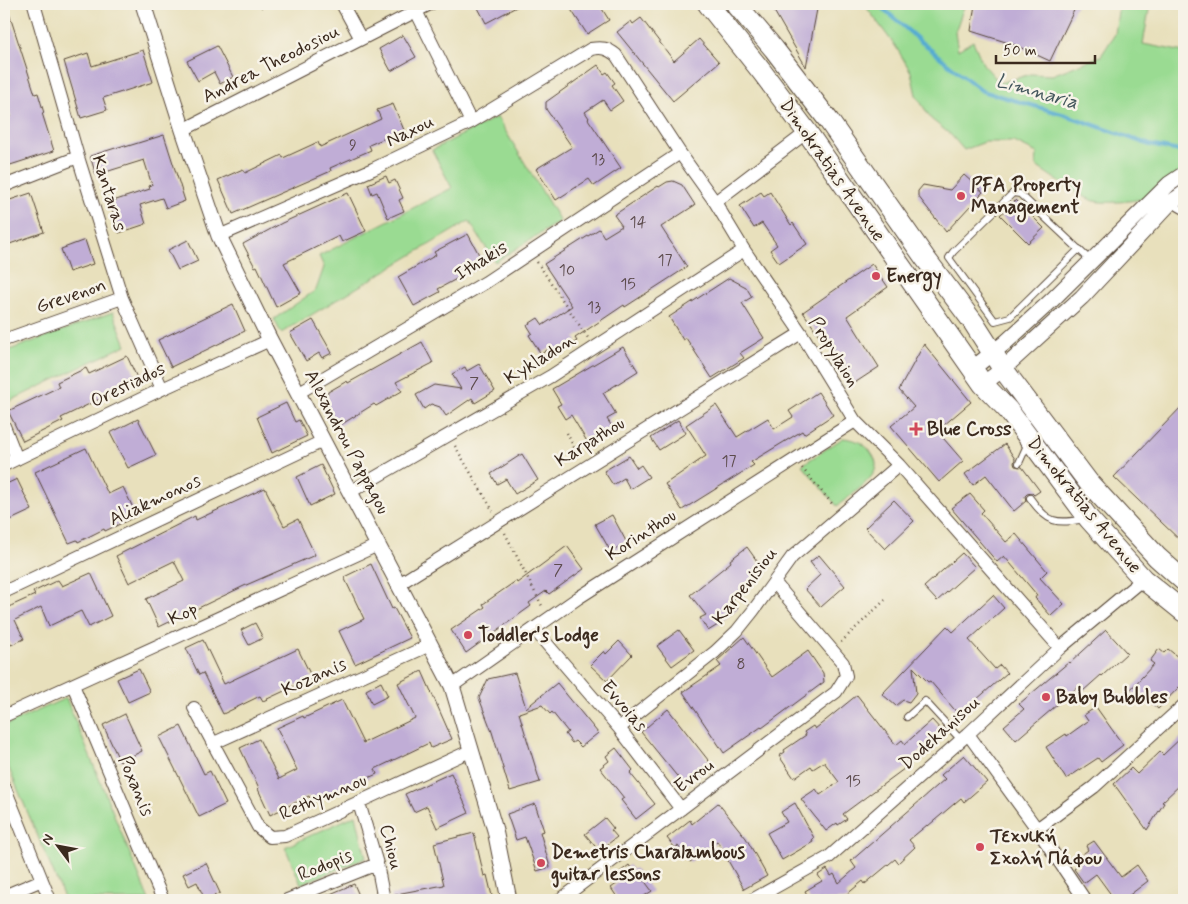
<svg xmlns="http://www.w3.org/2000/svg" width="1188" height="904" viewBox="0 0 1188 904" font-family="Mynerve,sans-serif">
<rect width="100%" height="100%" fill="#f7f3e8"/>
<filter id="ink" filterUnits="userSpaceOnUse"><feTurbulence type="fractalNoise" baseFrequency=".02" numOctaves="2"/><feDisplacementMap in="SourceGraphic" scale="10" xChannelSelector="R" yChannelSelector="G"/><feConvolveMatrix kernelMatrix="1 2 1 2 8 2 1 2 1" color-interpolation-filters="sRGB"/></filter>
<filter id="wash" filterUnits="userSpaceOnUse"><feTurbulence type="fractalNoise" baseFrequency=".0096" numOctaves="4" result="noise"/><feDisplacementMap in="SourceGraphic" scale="20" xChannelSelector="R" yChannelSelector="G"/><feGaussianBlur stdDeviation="1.12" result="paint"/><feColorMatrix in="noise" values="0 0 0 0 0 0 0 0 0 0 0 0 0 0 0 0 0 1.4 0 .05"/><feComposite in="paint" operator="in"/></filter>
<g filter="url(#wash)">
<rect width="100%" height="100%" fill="#e8e0bc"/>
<path fill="#9adb92" stroke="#6a8258" d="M864 4H965L955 32 958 50 973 41 983 64 1000 83 1031 74 1052 75 1101 56 1115 34 1119 4H1150L1143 44 1184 52V191C1157 196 1127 204 1100 202 1084 201 1050 175 1036 166L1037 153 1014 142H985L964 150 951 135 931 119 916 95 911 72 896 47Z
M497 117 560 221 495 262 469 221 281 333 274 319 316 290 324 267 319 256 452 188 432 150Z
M113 312 126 345 4 404V352Z
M843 438C854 439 863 442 870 451 873 456 876 459 876 465 877 478 847 498 837 506L802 465Z
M66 698 149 900H65L4 757V726Z
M356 815 366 858 301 884 285 847Z"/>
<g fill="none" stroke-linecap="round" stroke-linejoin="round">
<path stroke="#54abd1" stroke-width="4" d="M878 4 920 41 982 91 1069 116 1150 145 1184 152"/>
</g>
<g id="blocks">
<path fill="#c0add6" d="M4 4H6L35 94 38 93 44 113H42L54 151 4 167V118L11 117 7 103 10 102 4 82Z
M476 4H522L486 23Z
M577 4H599L609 20 587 34 570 8Z
M770 4H818L806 67Z
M975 4H1077L1050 61 1015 45 971 31Z
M641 18 674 61 699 39 719 62 673 101 617 32 631 21 633 24Z
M403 35 416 57 391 71 379 49Z
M217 46 233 77 220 84 214 72 198 81 187 61Z
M143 50 153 82 103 98 107 110 81 118 64 61 88 53 92 66Z
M598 65 604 74 607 72 615 83 612 85 623 101 610 110 603 100 585 112 589 118 588 119 621 168 594 186 589 179 556 200 536 169 572 147 546 109V102Z
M393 104 404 130 369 145 371 150 330 168 331 171 233 214 218 180 243 169 245 173 282 155 283 158 318 142 320 147 381 119 377 110Z
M164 135 185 201 166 208 162 198 140 205 146 224 119 233 110 202 150 189 149 186 152 185 144 160 96 175 90 156 125 145V147Z
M964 175 983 192 946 232 918 196V191L923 185 950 190Z
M386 176 389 183 395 180 403 198 399 200 404 211 388 218 377 192 372 194 368 184Z
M673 181 682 185 695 205 661 227 687 267 625 307 624 305 575 338 577 341 556 354 552 347 541 354 529 335 532 333 527 325 538 318 543 325 572 306 544 264 599 229 604 237 622 226 614 215 658 186 659 187 667 182Z
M761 192 764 196 770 192 791 225 793 223 807 244 779 263 770 250 777 245 762 223 754 228 740 206Z
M31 193 44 232 4 246V202Z
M348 193 366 231 342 242 339 236 284 263 301 293 276 307 257 266 255 267 243 244 282 223Z
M1016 200 1044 228 1028 243 1000 215Z
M468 234 484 264 438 289 440 292 414 306 398 277 436 255 434 252Z
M85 240 93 264 69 272 61 249Z
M188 240 198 261 178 270 168 250Z
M872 264 888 287 847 316 879 367 853 384 825 340 823 341 803 312Z
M729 278 746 287 752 297 742 303 764 338 740 353 744 358 712 378 686 338 683 340 669 317Z
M233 304 245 331 171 367 158 340Z
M313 320 332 353 322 358 319 353 306 361 290 333Z
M422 342 433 363 396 382 402 391 376 406 374 404 339 426 325 404 328 392 347 381 348 383Z
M924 344 971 402 937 431 963 461 939 482 891 426 914 407 899 390Z
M623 347 638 371 603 393 616 414 607 419 613 428 588 443 571 415 565 419 557 406 561 404 552 389Z
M127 356 138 380 61 418 63 421 23 441 8 411 59 387 57 382 86 368 89 374Z
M479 364 495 391 475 403 472 398 446 416 440 407 431 404 424 409 416 395 434 385 461 389 452 374 465 367 467 371Z
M818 392 833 415 804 434 802 431 751 462 754 465 682 510 665 484 706 456 686 425 716 405 737 437 768 418 774 429 793 417 789 411Z
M286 403 295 422 299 420 307 436 272 453 257 417Z
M1184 404V544L1114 477Z
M138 419 156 455 128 468 110 433Z
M678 420 686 433 659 450 651 438Z
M1005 444 1015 459 1014 463 1015 466 1022 467 1040 491 1034 495 1032 493 1027 494 1025 496 1026 501 1014 511 986 475 973 485 965 474Z
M86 448 108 494 123 487 137 516 105 531 104 529 78 542 77 540 69 543 35 472Z
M522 454 538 480 515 494 506 479 497 484 491 474Z
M629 456 637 468 641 465 649 477 630 489 624 478 613 485 604 471Z
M321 465 335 494 310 506 297 477Z
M17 479 32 510 4 523V485Z
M265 488 284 526 298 519 315 555 244 586 159 627 146 599 184 581 174 561 129 583 116 556 195 516 196 520Z
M970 494 984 510 981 513 1006 542 1016 534 1047 571 1040 578 1064 604 1051 616 1035 598 1037 595 1004 556 997 562 951 508Z
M894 500 914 521 885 549 865 528Z
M612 515 627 543 611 552 595 524Z
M567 546 584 569 549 594 546 591 529 603 531 606 466 653 451 630 485 607 483 604 516 581 517 583Z
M747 547 762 568 744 587 745 589 732 599 738 608 720 622 721 623 708 631 700 618 706 615 690 595 731 562 730 560Z
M962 553 975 567 937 601 924 587Z
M819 555 845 586 821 607 805 589 820 575 810 562Z
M371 564 392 609 394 608 410 638 355 664 339 631 364 619 344 577Z
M91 573 111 616 89 627 81 611 49 626 41 607 15 620 24 639 11 645 4 630V609L35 595 33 592 58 580 62 586Z
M993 595 1004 608 969 640 995 669 1000 665 1007 673 976 700 959 715 930 681 928 682 913 667 916 693 909 702 903 700 896 706 882 694 947 626 953 632Z
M255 623 263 638 249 645 241 630Z
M679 630 694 650 672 666 657 646Z
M1106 630 1127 653 1102 676 1101 675 1083 691 1079 686 1016 740 1004 726 1024 709 1019 704 1069 662 1070 663Z
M744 637 772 677 808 651 823 673 824 682 762 728 761 727 724 753 683 692 721 666 717 661Z
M203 640 224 684 298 649 312 678 263 701 260 696 223 714 203 673 199 675 186 648Z
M619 641 632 655 607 681 590 665 604 651 606 654Z
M1159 649 1164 653 1168 649 1184 662V691L1179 687 1158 709 1145 697 1142 701 1130 690 1154 664 1150 661Z
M139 669 150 692 128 702 117 679Z
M422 671 452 739 431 748 429 743 375 769 377 774 312 803 309 796 270 815 258 789 259 788 240 748 259 739 279 779 297 770 277 728 303 716 304 718 342 700 363 743 415 718 398 683Z
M515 673 526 708 557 683 598 733 581 747 575 741 572 743 565 734 568 732 552 712 550 714 542 705 519 713 540 782 510 791 492 732 479 698 488 679Z
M381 682 388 696 372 704 366 690Z
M857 695 896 745 902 740 905 744 932 720 942 731 914 756 916 760 843 814 847 819 838 825 837 823 826 831 801 799 816 789 820 795 839 782 824 762 813 769 811 766 794 778 779 756 785 752 784 750 806 735 804 732 813 726 815 729Z
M1096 707 1123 745 1101 762 1098 758 1066 779 1046 747 1066 734 1067 736 1088 721 1084 715Z
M668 709 712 765 685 786 641 732Z
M125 714 142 751 120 762 103 725Z
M181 726 204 774 210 771 226 804 199 817 159 737Z
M1184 735V777L1180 781 1182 783 1162 802 1164 803 1147 830 1114 784 1131 768 1137 774 1160 752 1163 755Z
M616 748 633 770 630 773 655 804 636 819 621 800 624 798 600 768 609 761 606 756Z
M964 755 987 782 964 802 961 798 928 826 927 825 909 840 915 847 898 863 895 859 865 884 863 881 846 895 849 900H810L805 891 822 881 818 875 827 869 831 876 834 874 839 883 856 868 851 861 945 779 941 775Z
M451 773 469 813 437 828 427 806 414 812 405 794Z
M718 803 746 838 767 876 744 889 717 841 690 862 678 846 675 848 667 838 690 820 692 824Z
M795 803 814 838 812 840 813 842 782 860 767 833 787 822 781 812Z
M535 804 544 831 540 832 550 867 537 871 525 837 516 840 507 814Z
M605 818 614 829 611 830 617 837 599 851 585 834Z
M474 833 484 876 487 875 493 900H392L391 895 444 885 434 843Z
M1094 841 1121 877 1137 865 1148 881 1123 900H1115L1096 874 1084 883 1074 869 1080 864 1076 859 1088 850 1086 846Z
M206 863 220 893 205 900 197 882 189 886 183 874Z
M629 865 632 870 635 868 652 891 638 900H619L611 888 618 883 615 879 622 875 620 872Z
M354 884 361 900H316Z"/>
</g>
</g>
<g filter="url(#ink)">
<use href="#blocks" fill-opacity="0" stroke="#554536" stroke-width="1"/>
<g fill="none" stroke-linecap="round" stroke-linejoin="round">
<defs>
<path id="service" d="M1170 203 1184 211
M1079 249 1010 317 995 321 949 258 953 252 1013 193 1020 194 1091 261
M1019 463 1028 443
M1030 498C1048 524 1056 524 1085 519
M907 717 925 701 961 740"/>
<path id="minor" d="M34 4 78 157 122 298 162 389
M342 4 361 39
M416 11 471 122
M183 130 430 4
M4 186 78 157
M715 202 807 132
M219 236 373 169 471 122 591 49C602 47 607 48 616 55L680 153 715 202 744 250 801 333 855 421 899 465 1060 648
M4 340 122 298
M298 393 486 282 680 153
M4 426 17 459
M4 465 162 389 270 340
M350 492 551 376 744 250
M399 584 801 333
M4 592 323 441
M534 629 619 728 681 809
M73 685 163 900
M452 686 578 598 855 421
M194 708 258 827 270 837 285 836 472 750
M4 716 378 545
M619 728 715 652 737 631 753 611 792 557 899 465
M968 734 1037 829 1085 900
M214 743 430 645
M4 786 50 900
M359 803 377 864 384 900
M1037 829 1094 787 1184 705
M4 896 42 880
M287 900 377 864
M560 900 836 692 846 676 843 663 774 582
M752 900 829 857 968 734 1060 648 1143 579"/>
<path id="tertiary" d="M143 4 183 130 219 236 270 340 452 686 495 830 509 900
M972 369 1006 342 1052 300 1169 184 1184 174
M983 384 1003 369 1082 297 1170 203 1184 193"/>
<path id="trunk" d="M708 4 762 72 807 132 983 384 1008 410 1089 519 1143 579 1184 612
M736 4 774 49 829 121 925 258 973 322 1003 369 1089 483 1157 557 1184 581"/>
</defs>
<use href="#service" stroke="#554536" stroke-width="8"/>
<use href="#minor" stroke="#554536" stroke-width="14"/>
<use href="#tertiary" stroke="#554536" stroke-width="17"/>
<use href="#trunk" stroke="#554536" stroke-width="22"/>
<path stroke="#554536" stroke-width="2.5" stroke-dasharray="1 4" stroke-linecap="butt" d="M261 7 268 4
M537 262 588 338
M567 433 579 458
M455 446 493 511
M802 468 834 506
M505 533 543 608
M841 642 885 600"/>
<use href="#service" stroke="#fff" stroke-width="6"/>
<use href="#minor" stroke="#fff" stroke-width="12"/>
<use href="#tertiary" stroke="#fff" stroke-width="15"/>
<use href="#trunk" stroke="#fff" stroke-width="20"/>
</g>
</g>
<g fill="#d1495b" stroke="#f7f3e8" stroke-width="2">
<circle cx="961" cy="196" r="5"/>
<circle cx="876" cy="276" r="5"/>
<path d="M913.5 421.5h5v5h5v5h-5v5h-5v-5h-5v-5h5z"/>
<circle cx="468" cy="635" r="5"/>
<circle cx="1046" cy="697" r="5"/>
<circle cx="980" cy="847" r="5"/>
<circle cx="541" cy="863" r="5"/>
</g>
<g text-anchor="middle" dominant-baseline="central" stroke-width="5" stroke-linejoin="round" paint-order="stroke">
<g font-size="16" fill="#5c4b4c">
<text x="353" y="145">9</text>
<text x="598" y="159">13</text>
<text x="638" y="222">14</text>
<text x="665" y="260">17</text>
<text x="567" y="270">10</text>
<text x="628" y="284">15</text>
<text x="594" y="307">13</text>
<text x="474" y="383">7</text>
<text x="729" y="461">17</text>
<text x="558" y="570">7</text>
<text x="741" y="664">8</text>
<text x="853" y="781">15</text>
</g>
<g font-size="19" fill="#3b2a1e" stroke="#f7f3e8">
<text transform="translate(271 64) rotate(-27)">Andrea Theodosiou</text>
<text transform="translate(410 131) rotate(-26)">Naxou</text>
<text transform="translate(832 170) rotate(55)">Dimokratias Avenue</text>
<text transform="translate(109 193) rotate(73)">Kantaras</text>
<text transform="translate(481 261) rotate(-32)">Ithakis</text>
<text transform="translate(71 296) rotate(-19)">Grevenon</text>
<text transform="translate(834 352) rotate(58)">Propylaion</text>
<text transform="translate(540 359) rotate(-32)">Kykladon</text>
<text transform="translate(128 385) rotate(-26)">Orestiados</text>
<text transform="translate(347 442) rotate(62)">Alexandrou Pappagou</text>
<text transform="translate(590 442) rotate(-32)">Karpathou</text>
<text transform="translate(155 500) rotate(-25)">Aliakmonos</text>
<text transform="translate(1084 505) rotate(51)">Dimokratias Avenue</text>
<text transform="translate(641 535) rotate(-33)">Korinthou</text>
<text transform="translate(745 586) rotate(-52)">Karpenisiou</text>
<text transform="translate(183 614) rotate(-25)">Kop</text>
<text transform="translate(314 677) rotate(-24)">Kozanis</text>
<text transform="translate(624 706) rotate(50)">Evvoias</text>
<text transform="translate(940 733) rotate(-42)">Dodekanisou</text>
<text transform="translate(694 776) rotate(-37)">Evrou</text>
<text transform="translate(136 786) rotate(67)">Poxanis</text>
<text transform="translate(323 797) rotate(-23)">Rethymnou</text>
<text transform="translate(391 847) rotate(76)">Chiou</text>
<text transform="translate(325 865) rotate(-22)">Rodopis</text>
</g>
<g font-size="19" font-weight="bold" fill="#3b2a1e" stroke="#f7f3e8" text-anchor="start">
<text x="971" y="185">PFA Property<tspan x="971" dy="22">Management</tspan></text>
<text x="886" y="276">Energy</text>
<text x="927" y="429">Blue Cross</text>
<text x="478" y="635">Toddler's Lodge</text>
<text x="1056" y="697">Baby Bubbles</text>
<text x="990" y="836">Τεχνική<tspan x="990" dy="22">Σχολή Πάφου</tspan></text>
<text x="551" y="852">Demetris Charalambous<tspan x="551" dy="22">guitar lessons</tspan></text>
</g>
<g font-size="20" font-style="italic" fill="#44575d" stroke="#f7f3e8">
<text transform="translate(1037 92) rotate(16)">Limnaria</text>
</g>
</g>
<rect width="1188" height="904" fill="none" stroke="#f7f3e8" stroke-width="20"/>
<g transform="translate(58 846) rotate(302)" stroke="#f7f3e8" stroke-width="4" paint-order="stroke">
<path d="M0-4L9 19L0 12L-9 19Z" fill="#3b2a1e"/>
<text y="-8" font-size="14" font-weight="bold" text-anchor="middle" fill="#3b2a1e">N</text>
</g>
<path d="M996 55v8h99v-8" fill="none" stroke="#3b2a1e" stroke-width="2.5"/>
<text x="1003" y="55" font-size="15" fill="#3b2a1e" stroke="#f7f3e8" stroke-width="4" paint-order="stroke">50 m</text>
</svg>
